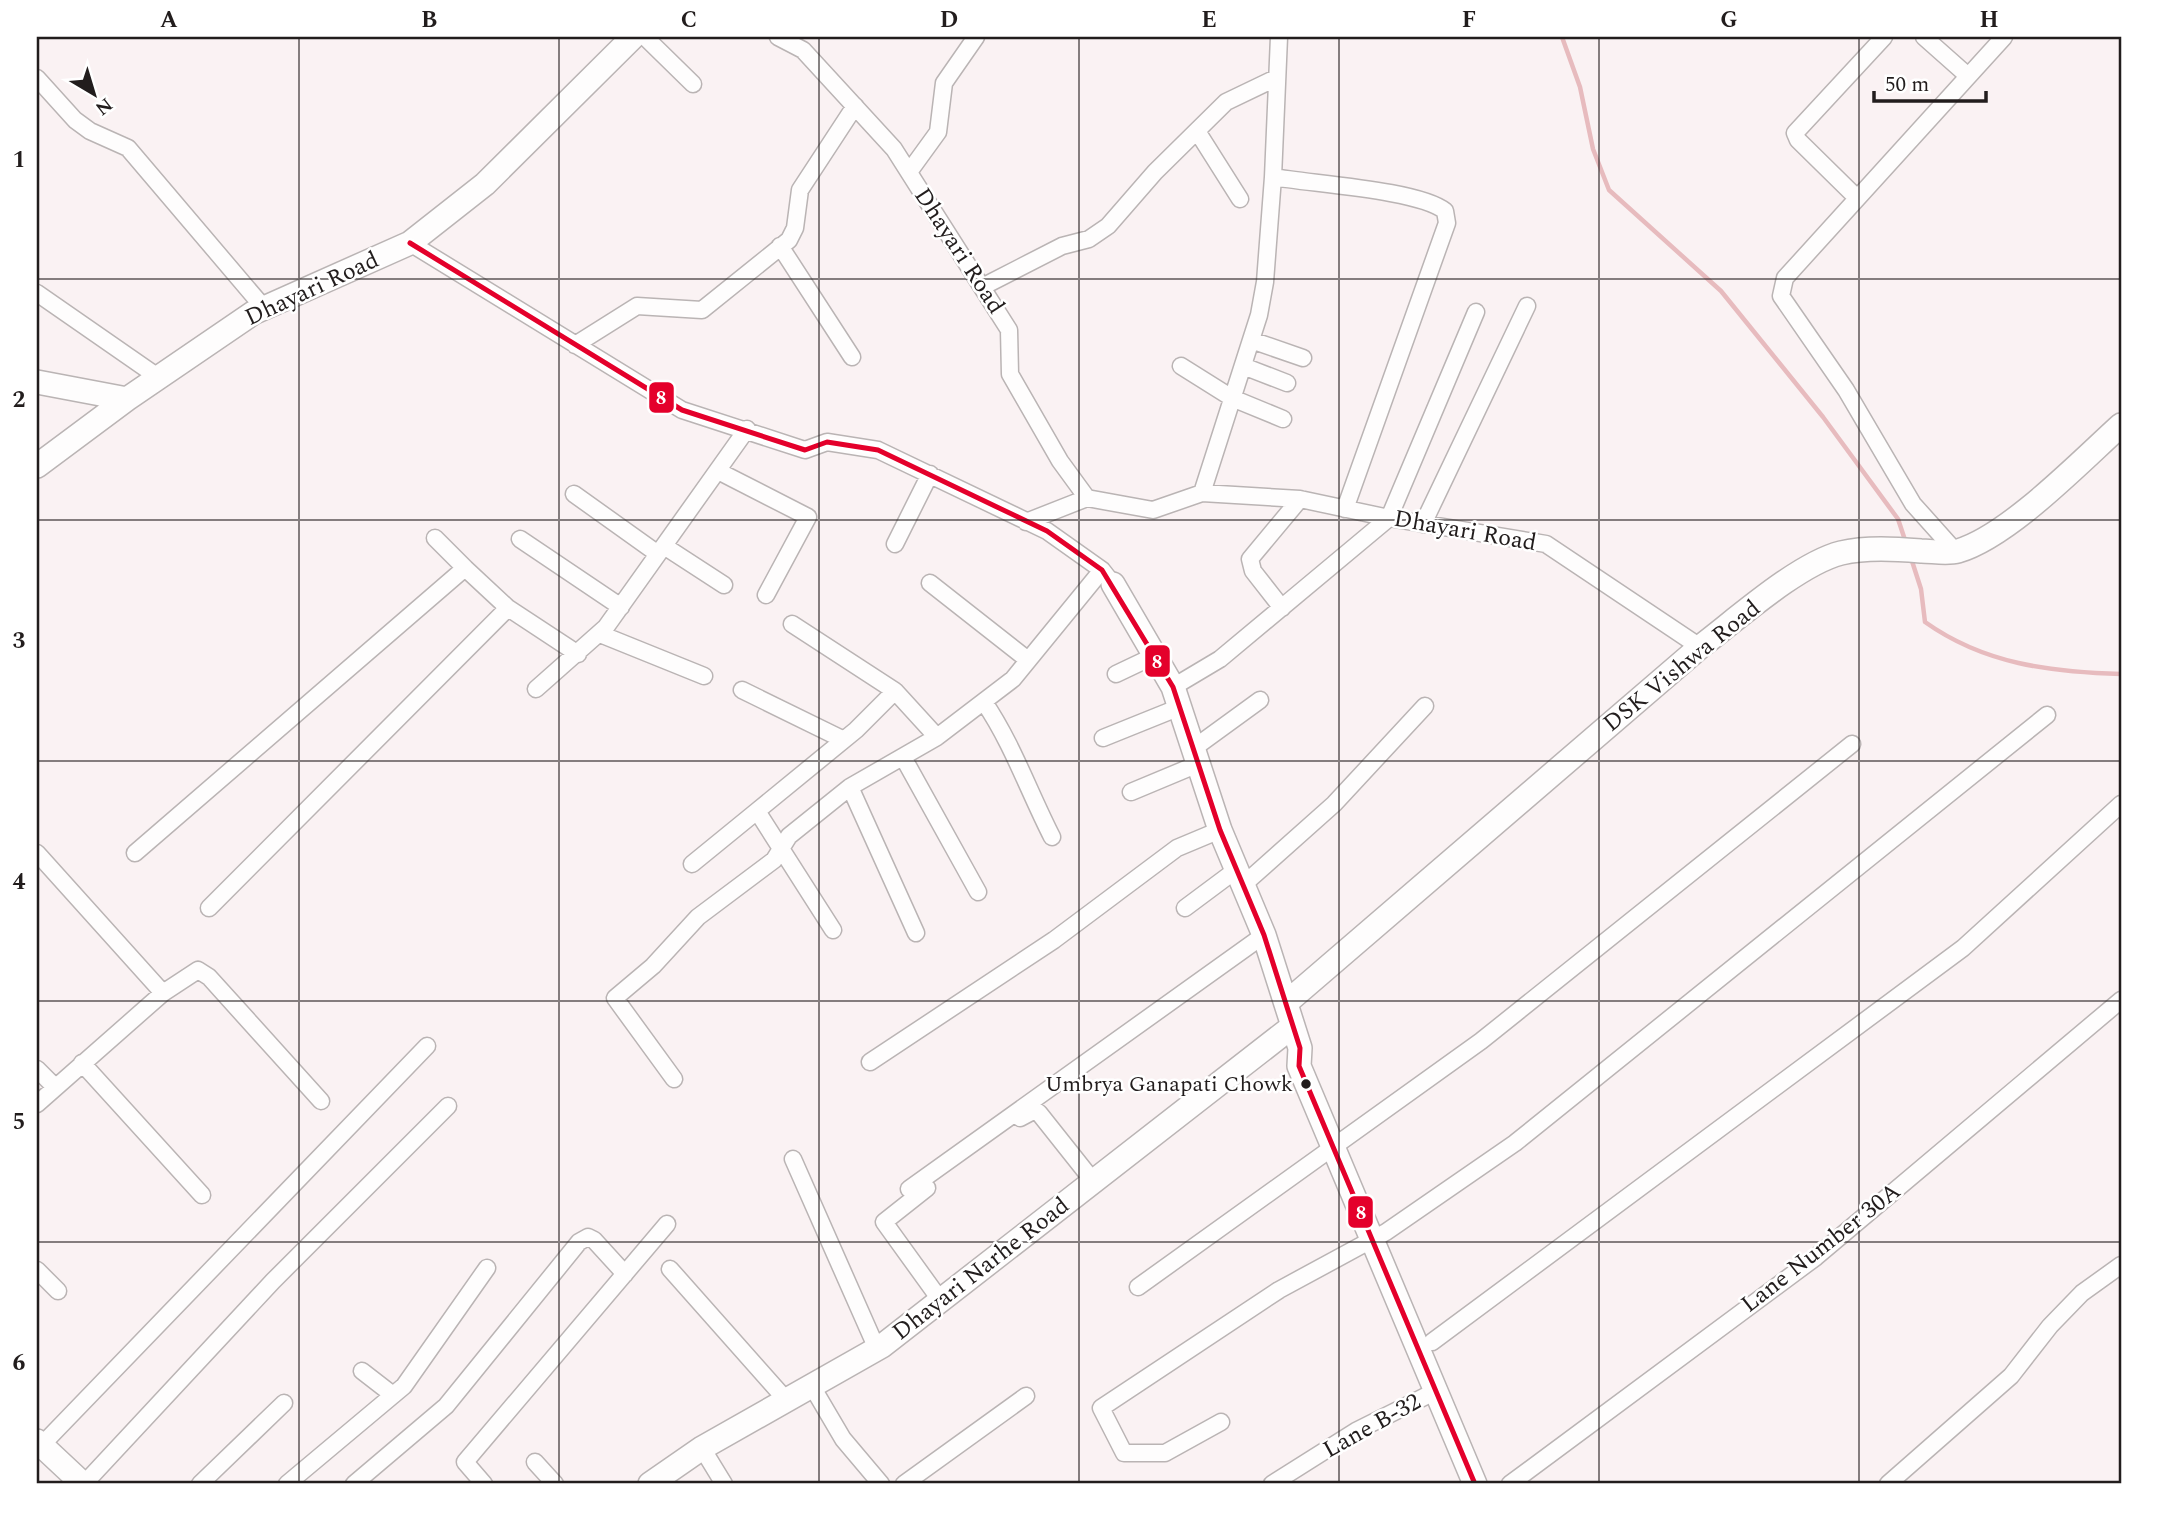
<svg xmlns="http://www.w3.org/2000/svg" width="2158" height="1521" viewBox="0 0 2158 1521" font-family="Spectral,serif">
<rect width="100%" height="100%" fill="#faf2f3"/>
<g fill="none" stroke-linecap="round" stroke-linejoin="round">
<path stroke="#e7bbbe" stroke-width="4.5" d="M1562 37 1580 87 1593 149 1609 190 1721 291 1823 417 1898 519 1906 543
M1911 558 1921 589 1925 622C1984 664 2050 672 2121 674"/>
<defs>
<path id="street" d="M645 37 693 84
M778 37 803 50 894 149 1009 330 1010 374 1060 461 1087 498 1153 510 1202 493 1300 499 1389 518 1546 544 1700 647
M1924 37 1968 76
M37 78 75 120 90 131 128 148 264 308
M1197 131 1240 199
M909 172 938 132 944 83 976 37
M1273 177C1313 184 1419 190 1445 211L1447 223 1345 509
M1857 198 1798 140 1795 133 1884 37
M410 243 682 410 805 450 827 442 878 450 1047 531 1102 570 1113 584
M780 246 852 357
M982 287 1062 246 1089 239 1108 226 1155 172 1226 102 1276 78
M37 293 158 377
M1251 340 1303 358
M575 345 637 306 702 310 789 240 795 228 800 190 855 106
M1181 366 1232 398 1283 419
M1243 366 1287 383
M718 471 808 517 766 595
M1202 493 1259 315 1265 282 1273 177 1279 37
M574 494 658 554
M1026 522 1087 498
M1423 524 1527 306
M435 538 465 568
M520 539 621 607
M895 544 930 474
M664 546 724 585
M1956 552 1913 504 1846 390 1781 296 1785 278 2004 37
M930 583 1028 660
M508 608 578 654
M1282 608 1253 571 1250 559 1300 499
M792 624 895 691 856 730 757 811 833 930
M600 634 704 676
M1116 674 1156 655
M1173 687 1220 659 1389 518 1476 312
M536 689 606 627 747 429
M742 690 842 739
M895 691 937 737
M984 702C1012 743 1029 792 1052 837
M1103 738 1180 707
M1194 748 1260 700
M903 757 978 892
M850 787 916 933
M1131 792 1198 764
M37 853 163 993
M135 853 465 568 508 608 209 908
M692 864 757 811
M1243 885 1334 804 1425 706
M1185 908 1236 870
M870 1062 1054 940 1177 848 1220 830
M82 1063 202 1195
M37 1069 55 1087
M674 1079 615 998 653 966 698 917 774 860 789 836 850 787 937 737 1013 679 1102 570
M37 1104 163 993 198 970 209 977 321 1101
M1020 1118 1035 1110 1039 1113 1093 1181
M793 1159 877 1349
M927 1188 884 1222 941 1301
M909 1189 1264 935
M670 1269 788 1402
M37 1270 58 1291
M1138 1287 1481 1041 1852 744
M1432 1342 1963 948 2121 804
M362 1371 393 1395
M813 1388 843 1439 881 1484
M1221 1422 1165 1453H1124L1101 1408 1279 1290 1386 1232 1515 1143 2047 715
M702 1448 724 1484
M37 1450 427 1046
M535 1462 555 1484
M84 1484 273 1281 448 1106
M200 1484 284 1403
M287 1484 404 1386 487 1268
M354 1484 446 1406 579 1242 588 1237 594 1240 625 1274
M484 1484 465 1462 667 1224
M904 1484 1026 1396
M1272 1484 1356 1431 1436 1391
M1510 1484 1816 1257 2121 1000
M1888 1484 2011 1376 2050 1326 2082 1293 2121 1265"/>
<path id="secondary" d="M37 382 127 399
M37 466 127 399 253 313 410 243 485 184 633 37
M1113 584 1173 687 1220 830 1264 935 1300 1048 1299 1066 1475 1484
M1286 1003 1700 647C1737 619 1798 564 1841 553 1866 547 1896 549 1921 551 1932 551 1947 554 1958 551 2009 536 2081 461 2121 425
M37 1441 83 1484
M650 1484 702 1448 882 1346 1293 1026"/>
</defs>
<use href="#street" stroke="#bab4b4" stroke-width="19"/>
<use href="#secondary" stroke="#bab4b4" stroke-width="26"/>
<use href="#street" stroke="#fefdfd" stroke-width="16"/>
<use href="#secondary" stroke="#fefdfd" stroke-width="23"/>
<defs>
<path id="bus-1" d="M410 243 682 410 805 450 827 442 878 450 1047 531 1102 570 1173 687 1220 830 1264 935 1300 1048 1299 1066 1475 1484"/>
</defs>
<use href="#bus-1" stroke="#fff" stroke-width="10"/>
<use href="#bus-1" stroke="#e4002b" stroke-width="5"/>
</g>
<path fill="none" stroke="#221d1d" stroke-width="2" stroke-opacity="0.55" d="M299 37V1484M559 37V1484M819 37V1484M1079 37V1484M1339 37V1484M1599 37V1484M1859 37V1484M37 279H2121M37 520H2121M37 761H2121M37 1001H2121M37 1242H2121"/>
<circle fill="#221d1d" stroke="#fff" stroke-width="2.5" cx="1306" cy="1084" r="6"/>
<g text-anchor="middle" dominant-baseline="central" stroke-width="5" stroke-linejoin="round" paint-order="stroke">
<g font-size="22" fill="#221d1d" stroke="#fff" text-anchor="end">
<text x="1293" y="1084">Umbrya Ganapati Chowk</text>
</g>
<g font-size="24" fill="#221d1d" stroke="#fff">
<text transform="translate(959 251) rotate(57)">Dhayari Road</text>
<text transform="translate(312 289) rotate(-25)">Dhayari Road</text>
<text transform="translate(1465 531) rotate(10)">Dhayari Road</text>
<text transform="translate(1682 666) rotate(-39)">DSK Vishwa Road</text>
<text transform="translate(1821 1248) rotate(-38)">Lane Number 30A</text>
<text transform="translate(981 1269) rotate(-38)">Dhayari Narhe Road</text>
<text transform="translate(1372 1426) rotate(-29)">Lane B-32</text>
</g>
</g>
<g stroke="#fff" stroke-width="2.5">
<rect x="648" y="381" width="27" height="33" rx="7" fill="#e4002b"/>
<rect x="1144" y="644" width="27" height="34" rx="7" fill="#e4002b"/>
<rect x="1347" y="1195" width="27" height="34" rx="7" fill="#e4002b"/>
</g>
<g font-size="19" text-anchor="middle" font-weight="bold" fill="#fff">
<text x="661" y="404">8</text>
<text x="1157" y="668">8</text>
<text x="1361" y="1219">8</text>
</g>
<rect width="2158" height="1521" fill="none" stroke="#ffffff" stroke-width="77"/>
<g transform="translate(94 94) rotate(142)" stroke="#ffffff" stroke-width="5" paint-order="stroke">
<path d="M0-5L12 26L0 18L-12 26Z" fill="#221d1d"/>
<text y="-10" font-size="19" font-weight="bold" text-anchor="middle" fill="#221d1d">N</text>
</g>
<path d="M1874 91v10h112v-10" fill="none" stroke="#221d1d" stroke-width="3.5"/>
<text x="1885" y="91" font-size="21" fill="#221d1d" stroke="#ffffff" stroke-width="5" paint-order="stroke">50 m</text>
<rect x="38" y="38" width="2082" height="1444" fill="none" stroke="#221d1d" stroke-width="2.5"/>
<g font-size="23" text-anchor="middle" font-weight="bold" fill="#221d1d">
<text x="169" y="27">A</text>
<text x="429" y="27">B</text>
<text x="689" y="27">C</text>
<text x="949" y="27">D</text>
<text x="1209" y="27">E</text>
<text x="1469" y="27">F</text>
<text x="1729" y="27">G</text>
<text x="1989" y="27">H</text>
<text x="19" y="167">1</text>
<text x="19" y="407">2</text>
<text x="19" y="648">3</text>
<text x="19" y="889">4</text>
<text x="19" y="1129">5</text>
<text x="19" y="1370">6</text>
</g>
</svg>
